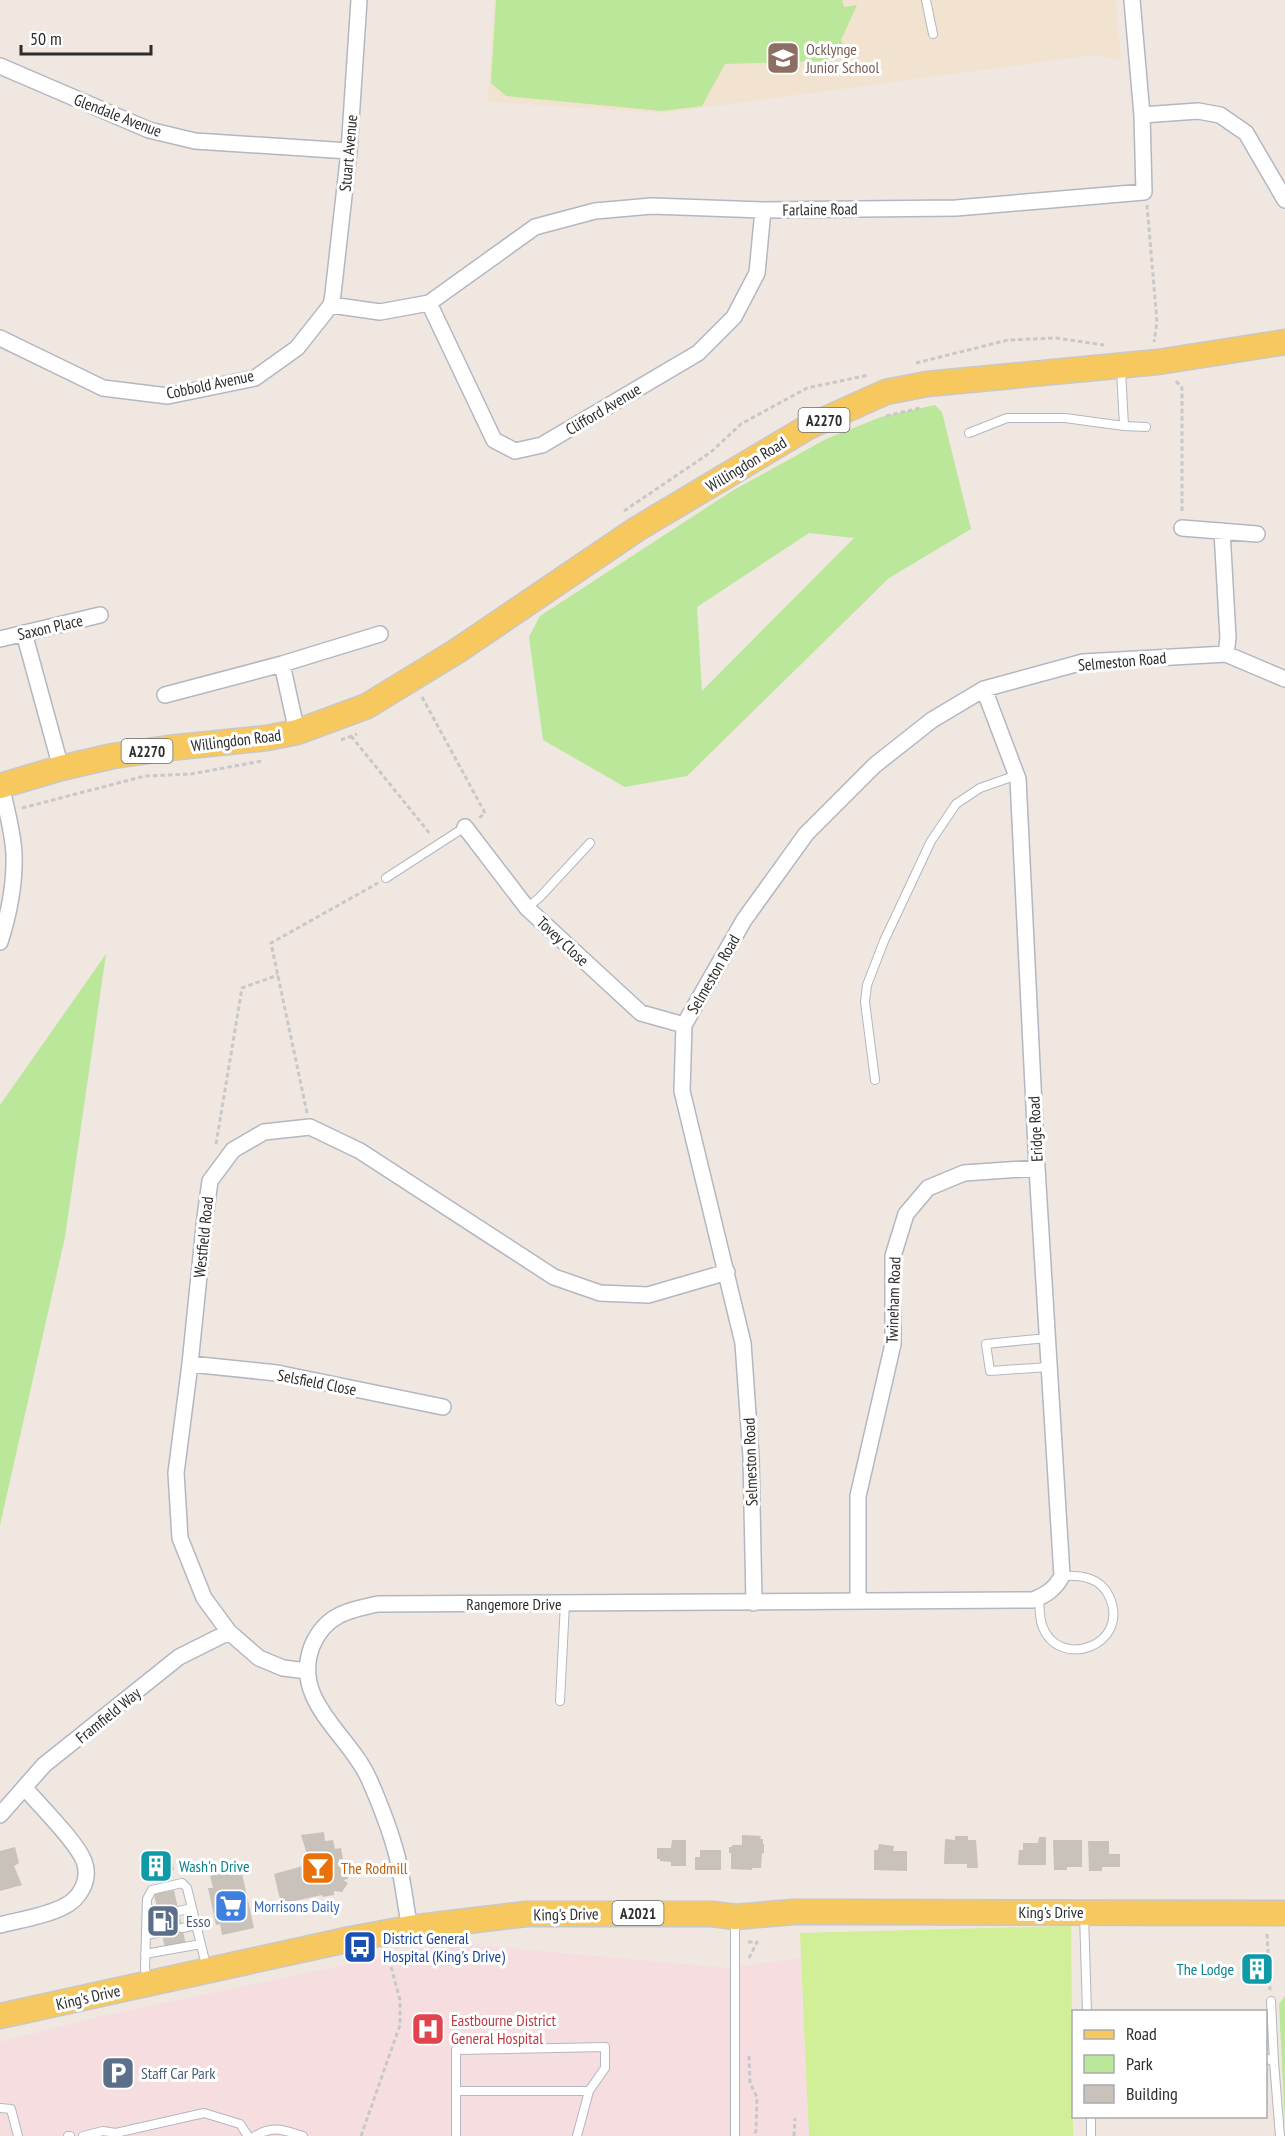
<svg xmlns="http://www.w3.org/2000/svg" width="1285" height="2136" viewBox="0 0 1285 2136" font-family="'PT Sans Narrow',sans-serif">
<rect width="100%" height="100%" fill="#efe7e0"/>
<path fill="#f1e3cf" d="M494 0H1116L1121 61 1095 55 664 113 488 102Z"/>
<path fill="#f6dde0" d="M449 1943 728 1968 801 1958 809 2136H0V2042L103 2016Z"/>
<path fill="#bae79a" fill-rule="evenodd" d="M496 0H842L844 7 857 5 841 40 846 49 825 61 725 64 702 106 662 111 506 96 491 83Z
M935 405 942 412 971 529 889 578 687 776 625 787 543 740 529 637 540 616 732 491 826 439 881 417ZM809 533 854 538 702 691 697 607Z
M106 954 65 1237 0 1525V1105Z
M1285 1996V2125L1279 2004Z"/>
<path fill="#d0ef96" d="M1071 1926 1073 2136H809L800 1933Z"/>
<path fill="#c8c2bb" d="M324 1832 325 1841 333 1840 335 1849 341 1848 343 1859H339L340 1868 346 1867 348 1879 343 1880 348 1883 342 1892 334 1891V1895L323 1897 322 1895 281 1904 274 1874 310 1864 301 1835Z
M742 1835 761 1836 760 1839H763V1844H764V1853H762L761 1868H752V1870L731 1869V1853H729V1847H732V1845H742Z
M955 1836H968V1840H976L978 1868H967V1864H944L945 1839 955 1840Z
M1039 1837H1046V1865H1018L1019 1850H1023V1843H1038Z
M672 1840H686V1866H671V1862L660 1861V1859H657V1848H671Z
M1053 1840H1082V1867H1067V1870H1054Z
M1088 1841H1109V1854H1120V1867H1102V1871H1089Z
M879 1844 894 1846 893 1851H907V1871L874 1870V1850H878Z
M15 1847 19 1863 14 1866 22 1885 0 1891V1851Z
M700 1850H721V1870H695V1857H700Z
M170 1855 174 1870 142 1877 139 1862Z
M241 1869 254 1928 222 1935 220 1924 216 1925 208 1888H213L210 1876Z
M174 1890 186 1945 165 1949 154 1894Z
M1262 1957 1264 1979 1252 1980 1250 1958Z"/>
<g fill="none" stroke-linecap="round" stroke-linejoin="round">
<defs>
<path id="service" d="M926 0 933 34
M1124 426 1146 427
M969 433 1007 418H1065L1124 426 1121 370
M386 878 465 827
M527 908 540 897 590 843
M875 1080 865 1002 867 985 884 941 931 841 956 804 980 788 1017 775
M1047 1338 986 1344 990 1371 1049 1367
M1039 1598C1040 1607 1039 1616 1042 1625 1058 1672 1132 1645 1109 1596 1100 1577 1081 1575 1062 1576
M560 1701 565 1603
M179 1911 192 1908
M1084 1914 1087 2012
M147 1917 158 1915
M182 1928 196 1925
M146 1935 162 1932
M145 1954 201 1944
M147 1980 145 1969 147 1899 152 1890 182 1883 187 1888 207 1969
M1271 2001 1274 2062
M1266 2058 1274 2062 1280 2136
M456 2091H589
M0 2108 11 2109 18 2136
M1091 2116V2136
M68 2136H70
M83 2136 103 2131 116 2133 204 2113 240 2124 248 2136
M255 2136C273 2125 283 2130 303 2136
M456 2136V2050L605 2047V2068L589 2091 577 2136
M735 2136V1919"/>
<path id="minor" d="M0 66 149 130 195 141 349 151
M1142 115 1198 111 1220 115 1246 133 1285 200
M429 303 494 440 515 451 542 445 698 353 734 317 757 273 763 210
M331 305 380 312 429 303 535 227 595 211 652 206 763 210 956 208 1144 192 1142 115 1132 0
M0 338 103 388 168 396 255 378 297 348 331 305 333 294 349 151 359 0
M1182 528 1257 534
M1222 531 1228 638 1226 654
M24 633 61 768
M0 639 100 615
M282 664 297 732
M165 695 282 664 380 634
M465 827 527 908 641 1013 684 1025
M0 942C9 914 15 884 14 854 13 831 6 808 1 785
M190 1364 277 1373 443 1407
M858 1601V1496L893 1344V1256L906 1214 928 1188 964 1173 1037 1168
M754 1603 751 1457 743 1343 682 1091 684 1025 744 920 806 834 875 765 932 720 984 689 1083 662 1226 654 1285 679
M307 1671 283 1668 259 1658 229 1632 204 1598 180 1538 176 1473 190 1364 205 1217 210 1181 233 1150 264 1132 310 1127 360 1151 554 1277 600 1293 648 1295 727 1272
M0 1815 44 1765 179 1657 229 1632
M0 1925C19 1920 46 1916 63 1907 80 1899 91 1880 84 1861 76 1841 39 1805 25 1788
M410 1928C405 1904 403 1880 397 1856 390 1829 380 1804 369 1779 349 1734 291 1701 312 1646 325 1615 348 1610 378 1604L1033 1600C1046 1595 1055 1589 1062 1576L1037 1168 1018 779 984 689"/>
<path id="primary" d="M0 786 61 768 113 756 169 748 267 738 297 732 367 706 457 651 637 529 808 427 886 392 927 384 1158 362 1285 342
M0 2016 351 1939 410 1928 526 1914H713L735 1917 793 1912H835L1285 1913"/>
</defs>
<use href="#service" stroke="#b3b7c1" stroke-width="10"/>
<use href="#minor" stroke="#b3b7c1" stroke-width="18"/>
<use href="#primary" stroke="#c8c8c8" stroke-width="27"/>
<path stroke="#c8c8c8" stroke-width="3" stroke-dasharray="4.5 3" stroke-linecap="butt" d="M1147 205 1157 322 1154 342
M916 363 1008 340 1056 338 1104 345
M1176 381 1182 388V512
M886 416 920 408
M624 511 711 452 741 424 807 388 869 375
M422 697 485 813 479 818
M351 736 431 835
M341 740 357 734
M22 808 145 776 191 774 262 761
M307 1113 271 943 378 883
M216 1144 242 988 278 975
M1267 1934 1270 1990
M748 1942H757L748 1960
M749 2056 750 2083 757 2097 756 2131 753 2136
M361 2136 400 2025V2000L387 1952
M794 2136 795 2118"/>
<use href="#service" stroke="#fff" stroke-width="8"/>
<use href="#minor" stroke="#fff" stroke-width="15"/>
<use href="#primary" stroke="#f7c85d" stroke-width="24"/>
</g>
<defs>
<symbol id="school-square" viewBox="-11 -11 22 22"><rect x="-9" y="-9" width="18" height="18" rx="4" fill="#8d6e63" stroke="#fff"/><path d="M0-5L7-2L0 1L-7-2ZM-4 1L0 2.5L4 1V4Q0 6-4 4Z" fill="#fff"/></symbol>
<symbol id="building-square" viewBox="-11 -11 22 22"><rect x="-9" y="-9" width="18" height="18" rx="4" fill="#0f9aa8" stroke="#fff"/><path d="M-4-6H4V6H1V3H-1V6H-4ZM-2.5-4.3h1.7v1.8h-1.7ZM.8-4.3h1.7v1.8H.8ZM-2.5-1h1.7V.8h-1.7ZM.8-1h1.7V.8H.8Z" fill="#fff"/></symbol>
<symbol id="bar-square" viewBox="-11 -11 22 22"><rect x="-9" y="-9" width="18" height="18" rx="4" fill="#e8710a" stroke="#fff"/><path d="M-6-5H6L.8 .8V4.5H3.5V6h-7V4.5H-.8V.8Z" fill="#fff"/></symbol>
<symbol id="supermarket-square" viewBox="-11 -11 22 22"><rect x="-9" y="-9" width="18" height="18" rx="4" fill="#3f7fe0" stroke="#fff"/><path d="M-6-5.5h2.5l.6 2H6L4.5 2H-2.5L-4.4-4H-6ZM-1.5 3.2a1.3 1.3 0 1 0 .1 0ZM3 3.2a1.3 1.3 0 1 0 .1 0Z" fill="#fff"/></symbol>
<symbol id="fuel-square" viewBox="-11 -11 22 22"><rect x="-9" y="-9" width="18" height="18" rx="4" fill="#5c6f8a" stroke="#fff"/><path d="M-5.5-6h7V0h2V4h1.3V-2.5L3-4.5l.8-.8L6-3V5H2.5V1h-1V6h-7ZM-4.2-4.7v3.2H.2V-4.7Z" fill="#fff"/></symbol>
<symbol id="bus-square" viewBox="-11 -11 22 22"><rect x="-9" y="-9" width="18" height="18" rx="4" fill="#1a4fb4" stroke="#fff"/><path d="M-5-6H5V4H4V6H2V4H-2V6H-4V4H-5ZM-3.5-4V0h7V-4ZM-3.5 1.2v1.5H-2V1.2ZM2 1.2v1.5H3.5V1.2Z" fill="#fff"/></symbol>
<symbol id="hospital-square" viewBox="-11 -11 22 22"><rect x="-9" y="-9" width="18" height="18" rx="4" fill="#e0444e" stroke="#fff"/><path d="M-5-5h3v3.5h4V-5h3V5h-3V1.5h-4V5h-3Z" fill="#fff"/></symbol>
<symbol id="parking-square" viewBox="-11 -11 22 22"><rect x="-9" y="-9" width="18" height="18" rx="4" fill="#5c6f8a" stroke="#fff"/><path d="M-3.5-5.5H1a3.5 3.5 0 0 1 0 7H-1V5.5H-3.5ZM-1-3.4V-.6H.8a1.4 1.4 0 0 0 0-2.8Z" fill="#fff"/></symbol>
</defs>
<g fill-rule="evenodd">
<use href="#school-square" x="764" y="39" width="38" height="38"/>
<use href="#building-square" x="137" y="1847" width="38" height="38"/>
<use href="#bar-square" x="299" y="1849" width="38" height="38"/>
<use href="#supermarket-square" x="212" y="1887" width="38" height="38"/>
<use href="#fuel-square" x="144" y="1902" width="38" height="38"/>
<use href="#bus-square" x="341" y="1928" width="38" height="38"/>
<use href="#building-square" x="1238" y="1950" width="38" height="38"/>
<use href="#hospital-square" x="409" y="2010" width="38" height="38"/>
<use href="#parking-square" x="99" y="2054" width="38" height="38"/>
</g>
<g text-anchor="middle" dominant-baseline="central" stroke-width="6" stroke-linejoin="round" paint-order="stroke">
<g fill="#fff" stroke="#6c6c6c" stroke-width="1.5">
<rect x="798.5" y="408" width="51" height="24" rx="4.5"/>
<rect x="121.5" y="739" width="51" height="24" rx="4.5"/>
<rect x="612.5" y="1901" width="51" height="24" rx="4.5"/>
</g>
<g font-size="15" font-weight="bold" fill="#2d2d2d">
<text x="824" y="420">A2270</text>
<text x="147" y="751">A2270</text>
<text x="638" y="1913">A2021</text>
</g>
<g font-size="16" fill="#785e54" stroke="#fff" text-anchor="start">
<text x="806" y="49">Ocklynge<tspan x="806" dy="18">Junior School</tspan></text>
</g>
<g font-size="16" fill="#2d2d2d" stroke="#fff">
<text transform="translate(118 115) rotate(21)">Glendale Avenue</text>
<text transform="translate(348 153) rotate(-85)">Stuart Avenue</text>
<text transform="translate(820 209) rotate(-1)">Farlaine Road</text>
<text transform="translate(210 384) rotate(-12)">Cobbold Avenue</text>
<text transform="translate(603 409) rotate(-31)">Clifford Avenue</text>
<text transform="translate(746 464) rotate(-31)">Willingdon Road</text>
<text transform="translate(50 627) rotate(-13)">Saxon Place</text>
<text transform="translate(1122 661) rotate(-5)">Selmeston Road</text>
<text transform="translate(236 740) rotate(-7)">Willingdon Road</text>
<text transform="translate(563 941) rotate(43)">Tovey Close</text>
<text transform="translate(713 974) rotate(-60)">Selmeston Road</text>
<text transform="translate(1035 1129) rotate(-93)">Eridge Road</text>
<text transform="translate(203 1237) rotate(-84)">Westfield Road</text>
<text transform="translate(893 1300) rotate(-88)">Twineham Road</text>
<text transform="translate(317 1382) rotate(11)">Selsfield Close</text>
<text transform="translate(750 1462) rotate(-92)">Selmeston Road</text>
<text x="514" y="1604">Rangemore Drive</text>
<text transform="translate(108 1715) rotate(-39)">Framfield Way</text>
<text x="1051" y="1912">King's Drive</text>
<text transform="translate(566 1914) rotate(-1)">King's Drive</text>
<text transform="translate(88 1997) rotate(-13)">King's Drive</text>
</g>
<g font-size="16" fill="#0d838f" stroke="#fff" text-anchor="start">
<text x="179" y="1866">Wash'n Drive</text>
<text x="1234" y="1969" text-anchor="end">The Lodge</text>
</g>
<g font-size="16" fill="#c56008" stroke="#fff" text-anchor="start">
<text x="341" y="1868">The Rodmill</text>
</g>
<g font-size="16" fill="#366cbe" stroke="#fff" text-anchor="start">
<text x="254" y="1906">Morrisons Daily</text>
</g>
<g font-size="16" fill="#4e5e75" stroke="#fff" text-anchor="start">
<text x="186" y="1921">Esso</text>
<text x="141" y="2073">Staff Car Park</text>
</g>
<g font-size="16" fill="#164399" stroke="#fff" text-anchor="start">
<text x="383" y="1938">District General<tspan x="383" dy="18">Hospital (King's Drive)</tspan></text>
</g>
<g font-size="16" fill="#be3a42" stroke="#fff" text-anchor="start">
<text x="451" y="2020">Eastbourne District<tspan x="451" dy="18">General Hospital</tspan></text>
</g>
</g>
<rect x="1072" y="2010" width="195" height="108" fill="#ffffff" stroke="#ababab" stroke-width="1.5"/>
<rect x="1084" y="2030" width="30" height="9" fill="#f7c85d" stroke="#ababab" stroke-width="1.5"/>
<text x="1126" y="2040" font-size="18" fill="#2d2d2d">Road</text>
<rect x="1084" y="2055" width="30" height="18" fill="#bae79a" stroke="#ababab" stroke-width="1.5"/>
<text x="1126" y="2070" font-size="18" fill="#2d2d2d">Park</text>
<rect x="1084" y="2085" width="30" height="18" fill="#c8c2bb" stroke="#ababab" stroke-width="1.5"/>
<text x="1126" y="2100" font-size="18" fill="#2d2d2d">Building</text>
<path d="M21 45v9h130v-9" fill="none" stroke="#2d2d2d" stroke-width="3"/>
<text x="30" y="45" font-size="18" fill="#2d2d2d" stroke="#ffffff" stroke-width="4.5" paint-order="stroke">50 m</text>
</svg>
